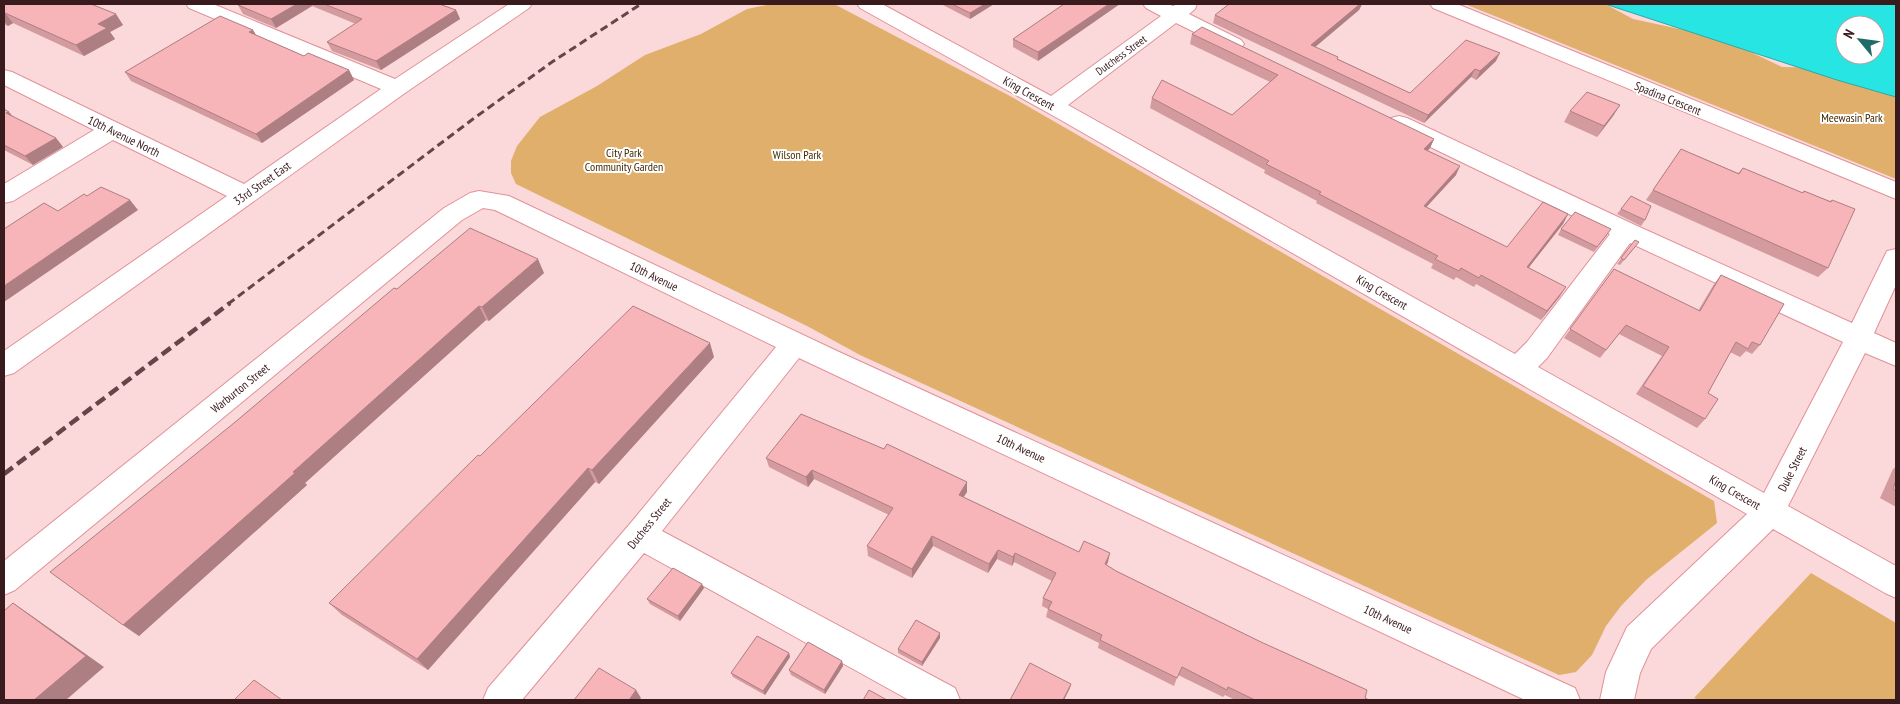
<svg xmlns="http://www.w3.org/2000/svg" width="1900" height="704" viewBox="0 0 1900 704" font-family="'PT Sans Narrow',sans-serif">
<rect width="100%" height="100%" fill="#fbd8da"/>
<path fill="#e0af6b" d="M772 4H834L1010 96 1714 501 1717 523 1646 580 1621 606 1606 626 1592 655 1576 672 1559 675 860 355 807 326 516 184 511 173V161L517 146 540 117 597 86 645 55 701 34 747 9Z
M1465 4H1605L1633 19 1721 38 1782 67 1831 68 1896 89V179Z
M1811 573 1896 623V700H1700L1694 698Z"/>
<path fill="#27e5e3" stroke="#2ca8a8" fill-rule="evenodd" d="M1605 4H1896V97L1837 80ZM1845 25H1875V55H1845Z"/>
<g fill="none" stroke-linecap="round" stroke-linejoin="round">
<defs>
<path id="minor" d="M186 4H213L395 79 509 4H532L529 8 405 93 14 373 4 376V351L227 196 113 140 13 201 4 203V184L94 130 4 85V70L12 72 244 184 381 89 189 8Z
M857 4H882L1051 96 1161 16 1146 8 1143 4H1168L1173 6 1177 4H1197L1195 9 1189 14 1241 40 1244 44 1241 48 1234 50 1227 48 1176 23 1068 105 1515 354 1527 342 1610 234 1391 128 1388 123 1391 118 1399 116 1407 118 1635 225 1852 323 1887 251 1896 249V285L1874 333 1896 343V366L1865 353 1788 506 1896 566V598L1885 593 1773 529 1651 649 1640 673 1634 700H1600L1606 672 1627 627 1747 514 1059 119 860 8ZM1630 243 1843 342 1764 493 1538 367 1547 358Z
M1430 4H1457L1896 182V199L1433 8Z
M479 191 509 196 837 351 1575 688 1580 700H1525L799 358 662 531 955 688 960 700H909L644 553 522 700H483L488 688 629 525 776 347 495 210 483 208 462 220 15 590 4 595V561L444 208 470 193Z"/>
</defs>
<use href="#minor" stroke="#e19198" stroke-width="2"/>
<use href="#minor" fill="#fff" fill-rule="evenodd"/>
<path stroke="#654548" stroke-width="3" stroke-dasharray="8 4.5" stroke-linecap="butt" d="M228 304 473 119 552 62 641 4"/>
<path stroke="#654548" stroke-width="4.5" stroke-dasharray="11 5.5" stroke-linecap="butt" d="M4 474 230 303"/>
</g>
<path fill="#d49b9f" d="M4 4 123 25 110 32 115 39 84 56 13 23 8 26 4 24Z
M240 4H439L456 10 460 19 381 70 332 51 327 42 356 24 312 6 276 28 243 14 238 5Z
M941 4H994L970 19Z
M1064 4 1038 61 1013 47V39Z
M1362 4 1359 10 1315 47 1338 59 1410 93 1496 61 1476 80 1471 77 1424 123 1213 23 1215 15Z
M253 30 256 35 304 56 349 70 354 80 262 143 131 81 125 72Z
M1192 34 1434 139 1430 148 1428 150 1456 175 1426 207 1507 247 1568 214 1563 224 1529 267 1560 296 1541 320 1476 284 1474 287 1456 277 1454 280 1431 268 1433 264 1316 203 1317 201 1264 173 1265 170 1150 108 1152 98 1232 115 1270 82 1190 44Z
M1620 105 1613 116 1597 137 1564 122 1570 111Z
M4 109 14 118 56 138 63 147 33 165 4 150Z
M1681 149 1738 173 1743 168 1802 193 1804 191 1830 201 1832 200 1828 268 1818 277 1646 200Z
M1621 209 1645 220 1641 226 1617 214Z
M1561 229 1607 235 1594 252 1558 235Z
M1635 240V247L1620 265 1617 264Z
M1614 269 1698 311 1714 284 1721 275 1760 345 1752 354 1746 351 1740 357 1730 352 1708 393 1705 419 1697 428 1636 394 1662 356 1619 334 1600 358 1564 338Z
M544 273 489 321 486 320 305 483 307 485 139 636 123 625 234 423 397 289Z
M714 357 599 484 595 482 428 670 342 615 329 603 480 456Z
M766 458 967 492 963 497 1079 552 1108 562 1106 566 1116 571 1369 700H1235L1225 695 1223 697 1178 675 1174 686 1098 648 1099 643 1046 617 1048 609 1042 606 1043 598 1052 581 1014 562 1012 566 997 559 988 573 933 546 912 578 868 556 867 546 889 515 814 479 808 487 769 467Z
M1896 467V507L1880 498 1893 469Z
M704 588 680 621 650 604 647 599Z
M940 638 922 666 898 653V649Z
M789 653 790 657 765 695 733 677 731 673Z
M842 661 843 666 825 694 791 675 789 670Z"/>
<path fill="#ad7e82" d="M297 4H311L312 6 276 28 271 19Z
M985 4H994L970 19V13Z
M1109 4H1120L1038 61V52Z
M1359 4H1362L1359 10 1308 53 1311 45Z
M456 10 460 19 381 70 376 61Z
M4 13H5L13 23 8 26 4 21Z
M116 14 123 25 110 32 115 39 84 56 76 45 98 24Z
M253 30 258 39 249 32Z
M1500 53 1496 61 1476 80 1480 71Z
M1475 69 1471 77 1424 123 1428 115Z
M349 70 354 80 262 143 256 134Z
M1620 105 1613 116 1597 137 1604 126Z
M9 112 16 120 6 113Z
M56 138 63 147 33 165 25 156Z
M1434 139 1430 148 1420 158 1424 149Z
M1460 166 1456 175 1419 215 1424 206Z
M130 200 138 210 4 302V286Z
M1568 214 1563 224 1522 276 1527 267Z
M538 259 544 273 489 321 482 307Z
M1566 287 1560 296 1541 320 1547 311Z
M479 306 486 320 305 483 307 485 139 636 123 625 293 472Z
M710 343 714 357 599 484 592 470Z
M588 468 595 482 428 670 417 659Z
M812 470 814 479 808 487 806 477Z
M967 482V492L959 504V495Z
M932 536 933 546 912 578V569Z
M998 550 997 559 988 573 989 564Z
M1015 553 1014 562 1012 566 1013 557Z
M1110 553 1108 562 1102 573 1105 564Z
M702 584 704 588 680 621 678 616Z
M13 603 32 616 104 667 66 700H34Z
M940 633V638L922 666V662Z
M789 653 790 657 765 695 763 691Z
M842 661 843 666 825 694 824 690Z
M1071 684 1070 688 1064 700H1063Z
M636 690 641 698 639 700H629Z"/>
<path fill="#f7b4b9" stroke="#ad7e82" d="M4 4H91L116 14 98 24 107 28 76 45 5 13H4Z
M240 4H297L271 19 238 5Z
M324 4H439L456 10 376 61 327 42 362 19Z
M952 4H985L970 13Z
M1064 4H1109L1038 52 1013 39Z
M1229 4H1360L1311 45 1338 57 1337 59 1410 93 1466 40 1500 53 1480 71 1475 69 1428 115 1215 15Z
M220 16 253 30 249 32 304 56 308 53 349 70 256 134 125 72Z
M1202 27 1434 139 1424 149 1460 166 1424 206 1507 247 1543 202 1568 214 1527 267 1566 287 1547 311 1481 275 1479 278 1461 268 1459 271 1435 259 1438 256 1319 194 1321 192 1266 164 1269 161 1152 98 1162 80 1232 115 1278 75 1192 34Z
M1587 92 1620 105 1604 126 1570 111Z
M4 109 9 112 6 113 56 138 25 156 4 145Z
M1681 149 1739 174 1743 168 1803 193 1804 191 1831 202 1832 200 1855 209 1828 268 1653 190Z
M101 187 130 200 4 286V229L44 203 58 211 84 194 87 196Z
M1631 196 1651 206 1645 220 1621 209Z
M1575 212 1611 229 1597 247 1561 229Z
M470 228 538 259 482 307 479 306 293 472 295 473 123 625 50 572 234 423 394 288 397 289Z
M1635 240 1639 242 1624 260 1621 258Z
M1614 269 1700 311 1721 275 1784 304 1760 345 1752 342 1748 349 1736 342 1708 393 1718 399 1705 419 1643 386 1669 347 1626 325 1606 350 1570 329Z
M633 306 710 343 592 470 588 468 417 659 329 603 478 455 480 456Z
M801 414 884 449 887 444 967 482 959 495 1079 552 1084 541 1110 553 1105 564 1116 571 1261 642 1367 690 1365 698 1369 700H1255L1228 687 1227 690 1182 667 1177 678 1100 640 1102 635 1048 609 1052 602 1043 598 1056 573 1015 553 1013 557 998 550 989 564 932 536 912 569 867 546 893 508 812 470 806 477 766 458Z
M1896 480V491L1893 489Z
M673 568 702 584 678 616 647 599Z
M13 603 86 656 34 700H4V611Z
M916 620 940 633 922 662 898 649Z
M757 636 789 653 763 691 731 673Z
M808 642 842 661 824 690 789 670Z
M1030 663 1071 684 1063 700H1010Z
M599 668 636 690 629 700H574Z
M254 680 282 700H234Z
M869 690 887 700H863Z"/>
<g text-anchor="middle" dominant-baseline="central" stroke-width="4" stroke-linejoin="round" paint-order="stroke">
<g font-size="11" fill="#391a1d" stroke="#fff">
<text transform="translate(1121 55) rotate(-36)">Dutchess Street</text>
</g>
<g font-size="12" fill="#391a1d" stroke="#fff">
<text transform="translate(1029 93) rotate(29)">King Crescent</text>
<text transform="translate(1668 98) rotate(22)">Spadina Crescent</text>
<text transform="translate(124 136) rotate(26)">10th Avenue North</text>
<text transform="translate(262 183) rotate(-35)">33rd Street East</text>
<text transform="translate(654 276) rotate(26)">10th Avenue</text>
<text transform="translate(1382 292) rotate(30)">King Crescent</text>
<text transform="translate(240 388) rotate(-39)">Warburton Street</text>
<text transform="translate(1021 448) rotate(25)">10th Avenue</text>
<text transform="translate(1792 469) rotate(-63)">Duke Street</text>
<text transform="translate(1735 492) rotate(30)">King Crescent</text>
<text transform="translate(649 523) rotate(-51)">Duchess Street</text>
<text transform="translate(1388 619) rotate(25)">10th Avenue</text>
</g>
<g font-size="12" fill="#442a00" stroke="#fff">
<text x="1852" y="117">Meewasin Park</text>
<text x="624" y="152">City Park<tspan x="624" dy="14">Community Garden</tspan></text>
<text x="797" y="154">Wilson Park</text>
</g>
</g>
<rect width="1900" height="704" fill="none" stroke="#391a1d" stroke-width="10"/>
<g transform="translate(1860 40) rotate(299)"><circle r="24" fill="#ffffff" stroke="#b0a3a5"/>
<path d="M0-4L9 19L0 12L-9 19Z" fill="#1f6b6a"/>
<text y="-8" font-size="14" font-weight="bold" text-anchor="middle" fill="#391a1d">N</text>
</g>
</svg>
